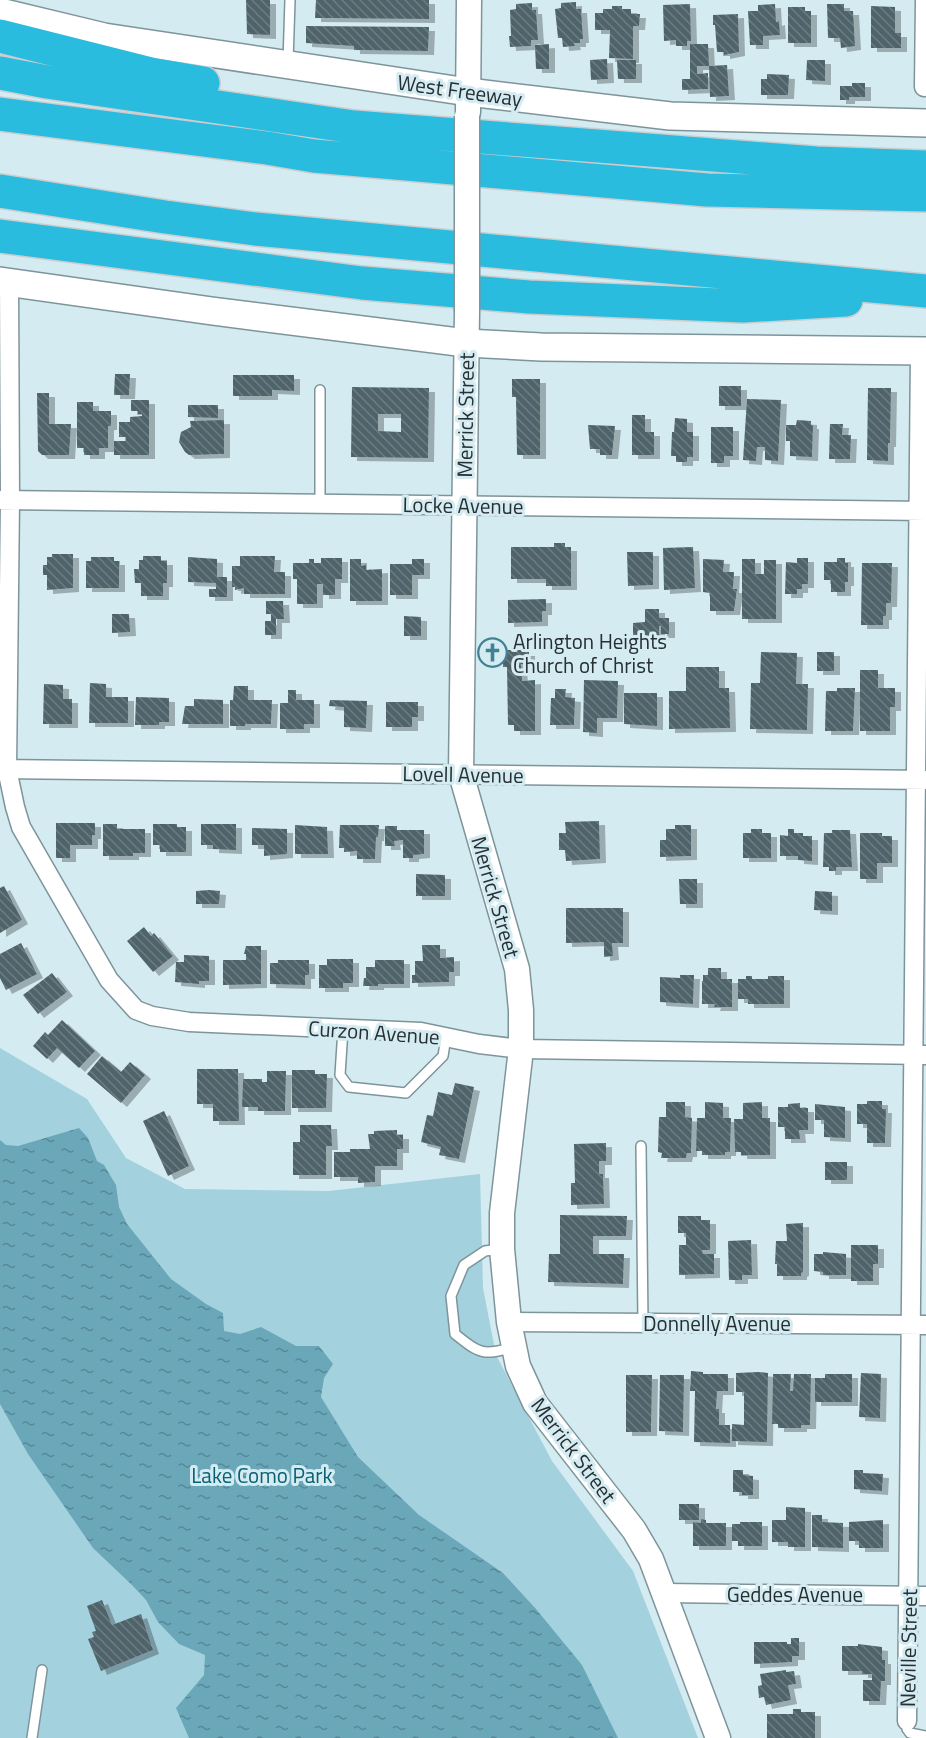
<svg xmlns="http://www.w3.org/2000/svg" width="926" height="1738" viewBox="0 0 926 1738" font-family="'Titillium Web',sans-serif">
<defs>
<pattern id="water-ripples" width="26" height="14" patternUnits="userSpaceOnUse" patternTransform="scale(1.5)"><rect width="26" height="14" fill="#69a7b9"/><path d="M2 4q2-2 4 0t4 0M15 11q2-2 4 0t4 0" fill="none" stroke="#568897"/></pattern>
<pattern id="building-back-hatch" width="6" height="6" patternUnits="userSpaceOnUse" patternTransform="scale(1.5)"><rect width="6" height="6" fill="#50646b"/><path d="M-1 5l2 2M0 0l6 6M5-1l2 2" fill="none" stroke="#6c7b81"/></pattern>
<filter id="shadow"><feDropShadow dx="6" dy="4" stdDeviation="0" flood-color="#0004"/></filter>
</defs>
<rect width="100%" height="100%" fill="#d4ebf2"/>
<path fill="#a4d1de" d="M0 1048 87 1099 126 1158 185 1189 329 1191 480 1174 483 1288 496 1355 552 1461 633 1571 698 1738H0Z"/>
<path fill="url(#water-ripples)" d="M79 1128 88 1138 97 1161 104 1165 116 1185 119 1207 127 1224 171 1279 206 1304 223 1313 224 1331 240 1334 261 1327 296 1346H319L333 1364 324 1378 321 1397 358 1457 419 1515 503 1573 536 1609 582 1665 618 1738H189L176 1708 204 1675 205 1655 179 1644 158 1622 146 1600 132 1585 93 1548 28 1454 0 1404V1140L6 1145 18 1146Z"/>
<path fill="url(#building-back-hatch)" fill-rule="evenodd" filter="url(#shadow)" d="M246 0H270V35L247 34Z
M316 0H429V19L315 18Z
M576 2V9H581L583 39H580V43H574L575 46 563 47 562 38H558L555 9 561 8V3Z
M532 3V10H536L538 40H531V46L510 47 509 36H511L510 10 516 9V4Z
M690 4 691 41H687V46H676V40L664 41 663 5Z
M775 4 776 22 779 21 780 35 763 36V45H750L748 11H758V5Z
M827 4H844V11H853L855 46 841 48 840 38H828Z
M612 6H622V9H631V14H640L639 26H633V59L609 58 610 30H595V13H603V9H612Z
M871 6 895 7V33H901V48H871Z
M788 7H805V11H811V43H788Z
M738 14 739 52 724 55V52H717L715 25H713V15Z
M306 26 429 27 428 51 354 50V46L306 43Z
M549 44V69H536L535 45Z
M690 44H708L709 66H697V74L708 73V89L682 90V79H690Z
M607 59 608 79 591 80 590 60Z
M617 60H636V79H618Z
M807 60H825V81L806 80Z
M727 65 729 96 710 97 709 66Z
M767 74 789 75 788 95H761V79H767Z
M852 83H865V97H849V100H840V86H852Z
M115 374H130L129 395H114Z
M233 375H294V391L272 390V396H233Z
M512 379H540V455H517L516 397H512Z
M719 386H741V406H719Z
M352 387 429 388 428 458 351 457ZM378 414H401V432L378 431Z
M868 388H891L890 443H888V461L867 460Z
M37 393H49V424H71L69 455H42L38 451Z
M747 399 781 400 778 461 765 460V447H757L756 461 743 460Z
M131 400H149V455H114V441H126V437H119V422H130V417L142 416V414H138V411H131Z
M77 402H93V411H111V426H108V448H99V455H84V448H77Z
M188 405H218V418L188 417Z
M632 415H645V432H654V455H632Z
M675 418 687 419V432H693V457H687V462H676V456H671L672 432H674Z
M224 420V454L189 455 185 452 179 442 181 432 191 427 190 421Z
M797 420 811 421V425H813L812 457 790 456V441H786V425H796Z
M830 424H843L842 435H851L850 459H829Z
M588 425 615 426 612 455H600V449H590Z
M711 427H733V456H724V463H711Z
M554 543H565V547H571V586H546V579H511V547H554Z
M693 547 695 588 664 590 663 548Z
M627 552H653V585L628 586Z
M52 554H73V588L47 590V575H43V565H47V557H52Z
M143 556H161V561H167V583H163V596H141V583H135L134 569H139V560H143Z
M240 556H275L274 572H285V594H244V588L235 590V587H232V566H240Z
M91 557H114V561H119V588H86V561H91Z
M188 557 217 559V577H227V597H209V589H216V583L188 582Z
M321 558H342V579H335V595H323V584H317V604H297V579H293V563H309V559H314V563H321Z
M797 558H808V584H802V589H797V594H785L786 562 797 563Z
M837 558H845V563H848V582H845V592H831V580H824V562H837Z
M350 559H361V566L366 565V570L382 569V601H350Z
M412 559H424V575H412V595H390V564H412Z
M703 559 724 560 723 572H734L733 589H737L734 611H710V593L703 592Z
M742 559H755V574H764V560H776V619H742Z
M862 563H892L891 603H886V616H883V625H861Z
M546 599V611H542V622L508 623V600Z
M266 601H283L284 619H276V635H265V621H271V614H266Z
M645 609H659V618H669V634H661V626H659V638H633V623L645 622Z
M112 614H129L130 632 112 633Z
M404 616 421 617V636H404Z
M503 650H522V652H529V664H521L522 681 535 680V731H514V725H508L507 667H503Z
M761 652 797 653 796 684H808L807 730 750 729 751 683H760Z
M817 652H834V671H817Z
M686 667H719V688H729L730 728 669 729V691H686Z
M860 670H878V688H895V707H890V731H860Z
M584 680 618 681 617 718H597V733L583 732Z
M90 683 106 684V697H128V723H89Z
M44 684 63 685V699H72V724H43Z
M234 686H248V700H272L271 724H245V726H230V700H233Z
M837 688H855L853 731H825L826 691H837Z
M555 689H566L565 697 575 698 574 725H550L551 698H555Z
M288 690H296V700H314V724H304V729H280V703H288Z
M624 693H657V726L624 724Z
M136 697 169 698V722H159V725H135Z
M194 699 223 700V724H182L185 706H194Z
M330 700 367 701 366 728 344 727V707L329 706Z
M386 702H418V717H412V727H386Z
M599 821 600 859 566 861 565 850H559V833H566L565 822Z
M56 823H95V835H92V845H70V858H56Z
M103 824H117V829H145V853H133V856H103Z
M153 824H177V827H186V852H160V845H153Z
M201 824H236V850L213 849V845H201Z
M295 825 327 827 328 854H295Z
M340 825H379L378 837H376L375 859H357V851L344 852V848H339Z
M675 825H691V856L660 857V840H666V829H675Z
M385 826H397V830H424V854L413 855V858H403V840L394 841 395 846H385Z
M252 828 287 829V854L264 856V845H252Z
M751 829H762V833H771V858H743V833H751Z
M788 829H794V833H803V836H812V861L798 860V856H780V835L788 836Z
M832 830H850L852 867H836V871H829V867H823L824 833H832Z
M860 833H882V836H892V863H877V879H860Z
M416 874 445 875V896H416Z
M679 879H697V904H680Z
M4 886 22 920 0 933V888Z
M209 890 220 891 219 904H196V891Z
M815 891 832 892V911L814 910Z
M566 908H623V943H612L613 956 604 957V942L566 943Z
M144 927 151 936 154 933 173 956 153 972 127 941Z
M21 943 37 974 6 990 0 978V954Z
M422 945H440V958L454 957V972H449V982L412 983V975H415V961H423Z
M246 946H261V984L223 985V960H246V954H244Z
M184 955 209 956V981H199V984L175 982 176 962H184Z
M327 959H353V983H343V988H319V965H327Z
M278 960H309V975H305V985L270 984V963H278Z
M375 960H404V984H378V986H363L364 978H366V967H375Z
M708 968H721V979H732V1007H714L715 1004H702V981H703V975H708Z
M52 973 67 992 38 1014 23 995Z
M680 975H694L693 1004 660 1002V977L680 978Z
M746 976H752V979H768V976H784V1004H748V999H738V979H746Z
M62 1020 95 1051 79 1068 57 1048 47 1059 33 1046 45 1032 48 1035Z
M102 1056 121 1072 130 1062 145 1075 121 1103 87 1074Z
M197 1069H238L239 1121H213V1104H197Z
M292 1070H315V1074H327L326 1108H292Z
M267 1071H286L285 1111H258V1107H242L243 1079H262V1082H267Z
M455 1083 474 1087 459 1159 439 1155 441 1147 421 1142 427 1115 433 1116 438 1092 452 1095Z
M867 1101H882V1109H886L885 1143H867V1124H857V1104H867Z
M666 1102H685V1117L692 1118 691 1153H687L686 1158H661L662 1153 658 1152 659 1117H666Z
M705 1102 723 1103V1118H731L730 1152H725V1155H702V1151H696L697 1118H705Z
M762 1102V1118H770V1155H741V1152H735L734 1119H743V1103Z
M800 1103V1108H808V1130H799L800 1139H785V1127H778V1107H788V1104Z
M815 1104 845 1107V1138L824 1137V1120H815Z
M164 1111 189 1166 168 1176 143 1121Z
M300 1125H331L332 1146H326V1175H293V1142H300Z
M397 1130V1135H403V1149H397V1166H375V1182L358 1183V1177H334V1152H350V1149H370L368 1134H374V1131Z
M606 1143V1161H599V1174H603L604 1204 571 1205V1183H575L574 1144Z
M825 1162H847V1180H825Z
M560 1215 627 1216 626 1236H593V1254H624L623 1284 548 1282 549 1254H560Z
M678 1216H701V1220H710V1250H702L703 1254H714V1274L679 1275V1245H686V1233H678Z
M803 1223V1272L801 1273V1276H777V1264H775L776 1241H787L786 1224Z
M751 1240 752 1275H742V1280H729L728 1241Z
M851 1245H878V1264H873V1281H851Z
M823 1252 846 1254V1275H823V1272L814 1271V1254H823Z
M691 1371 703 1372V1374H728V1391H717L716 1409H719V1425H730V1443L694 1442 695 1391H690Z
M759 1372 768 1373 767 1442 732 1441V1424L744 1425V1392H736V1373Z
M861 1373 881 1374 880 1418 859 1417Z
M773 1374H791L790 1391H793L794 1374H811L810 1425H801V1428H778V1424H772Z
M825 1374H852V1402H815V1378H825Z
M626 1375H652L651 1432H626Z
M660 1375H684L683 1432 659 1431Z
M733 1470H743V1475L753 1476V1495H742V1492H733Z
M854 1470H863V1473L883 1474 882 1491 854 1489Z
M679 1504H699V1520H679Z
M786 1507 805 1508V1547H788V1542H772V1520H786Z
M812 1515H822V1522L843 1523V1548L812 1547Z
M701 1519 706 1520V1523H726V1546H693V1522L701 1523Z
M883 1520V1548H859V1541H849V1522Z
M740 1522H762V1546H738V1541H732V1524H740Z
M102 1600 112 1625 141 1614 153 1650 101 1671 88 1639 94 1637 92 1632 96 1631 87 1606Z
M791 1638H799V1656H792V1662L754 1664V1642H787V1644H791Z
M858 1644 882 1647V1660H885V1681H881L880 1701H863V1680H872V1674H862V1671H842V1646H858Z
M786 1670V1672L794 1671 796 1684 788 1685 791 1700 766 1705 764 1697 759 1698 758 1686 762 1685 760 1674Z
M793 1709H801V1712H815V1738H767V1714H793Z"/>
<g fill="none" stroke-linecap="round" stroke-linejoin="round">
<defs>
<path id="service" d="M288 62 290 0
M320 504V390
M343 1029 340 1075 349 1087 406 1093 443 1056 446 1037
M641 1146 643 1323
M500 1249 485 1251 464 1265 451 1296 455 1334C480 1354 483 1356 514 1347
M907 1721V1729L910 1733 926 1736
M32 1738 42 1670"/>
<path id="minor" d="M924 87 925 0
M9 282 10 500 7 769 15 807 21 827 109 980 136 1010 152 1016 189 1022 421 1032 479 1044 521 1049 926 1055
M0 500 926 511
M0 769 926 780
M509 1322 926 1325
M664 1593 926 1596
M907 1721 920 351"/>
<path id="tertiary" d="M468 112 469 0
M467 311 461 774 517 969 521 1010V1049L502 1213V1249L509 1322 518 1366 535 1403 634 1530 651 1559 718 1738"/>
<path id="secondary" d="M0 12 104 37 468 92 670 116 926 123
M0 281 212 311 466 343 541 347 926 351"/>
<path id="motorway" d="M0 36 151 74 203 83
M0 73 47 82 354 127 816 163 926 167
M0 114 267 148 314 156 707 190 926 195
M0 191 165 217 255 229 926 291
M0 236 362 283 529 297 743 306 846 300"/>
</defs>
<use href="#service" stroke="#7e949b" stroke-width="12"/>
<use href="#minor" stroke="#7e949b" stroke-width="21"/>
<use href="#tertiary" stroke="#7e949b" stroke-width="27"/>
<use href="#secondary" stroke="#7e949b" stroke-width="30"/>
<use href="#motorway" stroke="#cbcdce" stroke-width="36"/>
<use href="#service" stroke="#fff" stroke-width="9"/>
<use href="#minor" stroke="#fff" stroke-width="18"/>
<use href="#tertiary" stroke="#fff" stroke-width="24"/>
<use href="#secondary" stroke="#fff" stroke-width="27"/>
<use href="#motorway" stroke="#29bcde" stroke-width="33"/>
<defs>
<path id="tertiary-bridge" d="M467 311V116"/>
</defs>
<use href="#tertiary-bridge" stroke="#7e949b" stroke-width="27" stroke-linecap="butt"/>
<use href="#tertiary-bridge" stroke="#fff" stroke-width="24"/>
</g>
<defs>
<symbol id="church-ring" viewBox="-11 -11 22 22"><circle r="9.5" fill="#d4ebf2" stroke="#408293" stroke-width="1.5"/><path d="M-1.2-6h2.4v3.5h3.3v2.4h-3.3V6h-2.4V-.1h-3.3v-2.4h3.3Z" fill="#408293"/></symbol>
</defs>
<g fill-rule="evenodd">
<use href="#church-ring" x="476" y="636" width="33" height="33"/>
</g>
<g text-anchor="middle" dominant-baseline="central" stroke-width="6" stroke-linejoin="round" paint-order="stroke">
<g font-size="21" fill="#262f32" stroke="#d4ebf2">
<text transform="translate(460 90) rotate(8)">West Freeway</text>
<text transform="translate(465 415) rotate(-89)">Merrick Street</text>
<text transform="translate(463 505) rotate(1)">Locke Avenue</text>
<text transform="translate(463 774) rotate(1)">Lovell Avenue</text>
<text transform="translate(496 897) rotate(74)">Merrick Street</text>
<text transform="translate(374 1032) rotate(4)">Curzon Avenue</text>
<text x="717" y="1323">Donnelly Avenue</text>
<text transform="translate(574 1450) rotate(53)">Merrick Street</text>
<text x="795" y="1594">Geddes Avenue</text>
<text transform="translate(908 1648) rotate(-89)">Neville Street</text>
</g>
<g font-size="21" fill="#262f32" stroke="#d4ebf2" text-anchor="start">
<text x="513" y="641">Arlington Heights<tspan x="513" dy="24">Church of Christ</tspan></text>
</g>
<g font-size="21" fill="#076073" stroke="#d4ebf2">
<text x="262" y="1475">Lake Como Park</text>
</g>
</g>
</svg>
